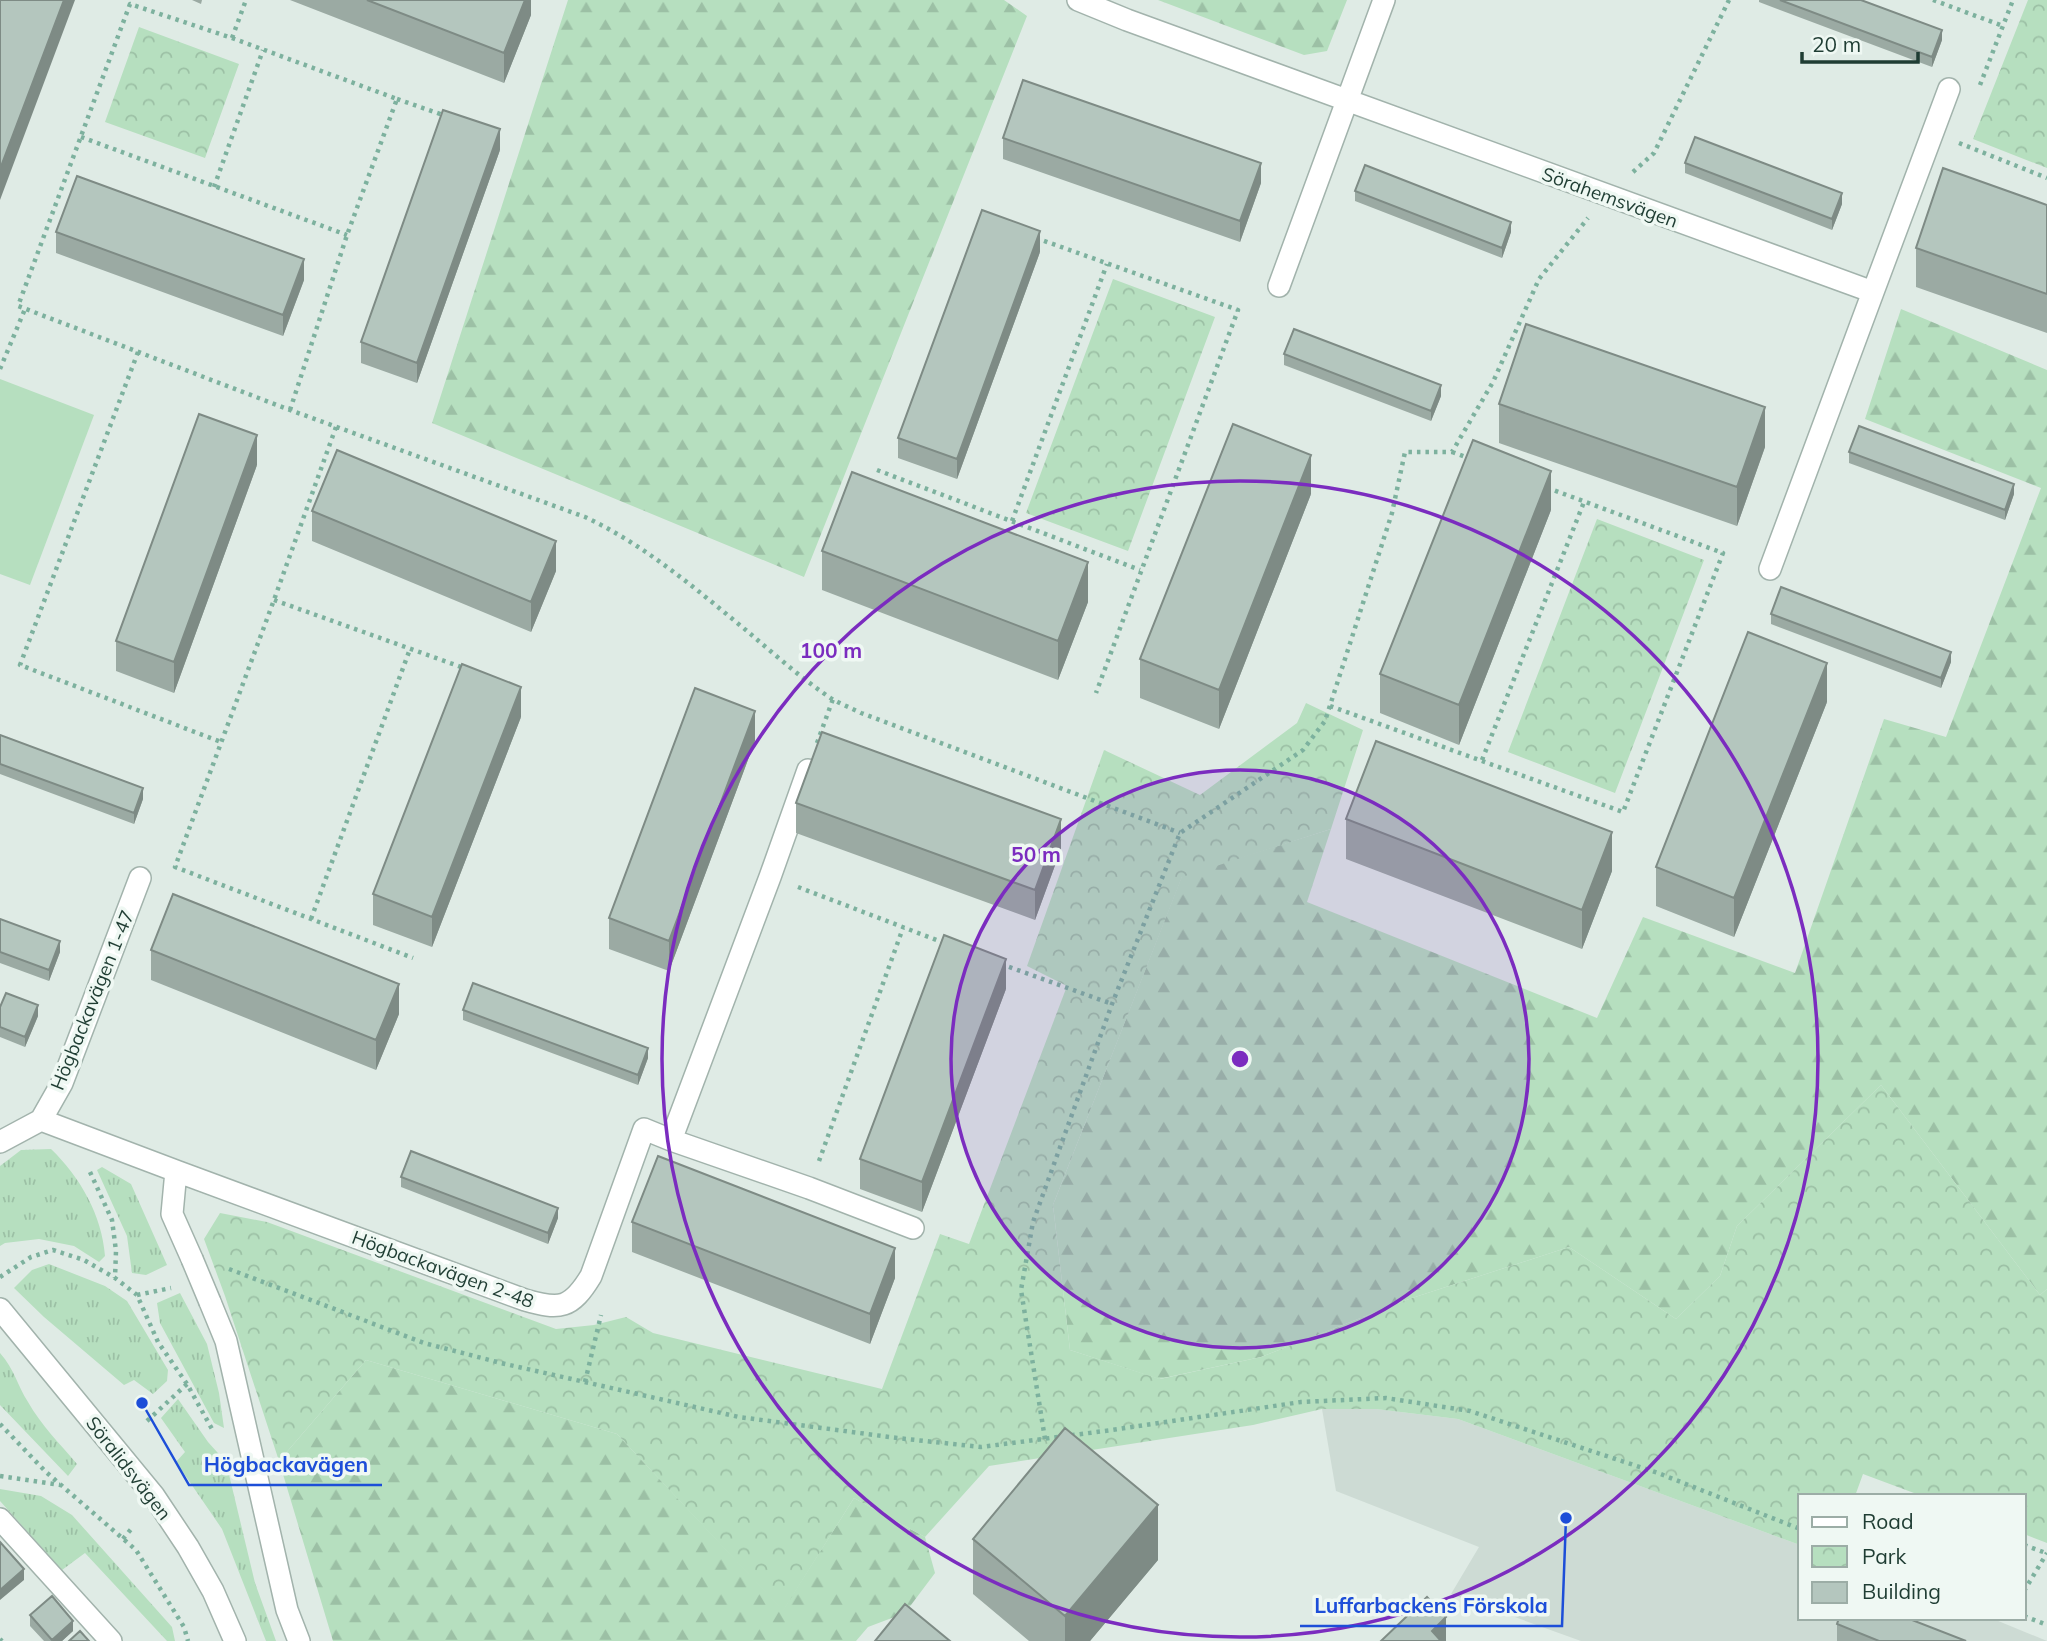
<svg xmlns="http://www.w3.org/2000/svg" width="2047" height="1641" viewBox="0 0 2047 1641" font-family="Mulish,sans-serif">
<defs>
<pattern id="grass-tufts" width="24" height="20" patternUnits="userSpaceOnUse" patternTransform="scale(1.75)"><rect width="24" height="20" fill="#b6dfbf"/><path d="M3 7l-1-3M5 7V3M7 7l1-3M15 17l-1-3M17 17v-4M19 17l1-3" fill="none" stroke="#9cc0a5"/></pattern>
<pattern id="forest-firs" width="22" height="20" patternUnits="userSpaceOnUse" patternTransform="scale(1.75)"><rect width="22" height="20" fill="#b6dfbf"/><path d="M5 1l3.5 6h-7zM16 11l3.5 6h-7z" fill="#9cc0a5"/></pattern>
<pattern id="park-crowns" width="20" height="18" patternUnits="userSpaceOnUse" patternTransform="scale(1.75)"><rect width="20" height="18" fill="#b6dfbf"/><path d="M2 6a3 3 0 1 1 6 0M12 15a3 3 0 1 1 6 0" fill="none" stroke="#9cc0a5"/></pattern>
</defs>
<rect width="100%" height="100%" fill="#dfebe5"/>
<path fill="#cddbd4" d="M1322 1409H1376L1458 1419 1800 1545V1618H1991L2047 1641H1581L1451 1594 1479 1547 1336 1491Z"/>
<path fill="url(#grass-tufts)" d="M51 1149C80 1177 102 1215 105 1256L99 1262 74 1246 39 1239 5 1243 0 1246V1166L21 1150Z
M102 1167 131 1184 167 1265 146 1275 132 1273 127 1236 97 1170Z
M49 1264 105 1286 127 1301 168 1370 167 1381 153 1394 134 1380 124 1385 44 1317 14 1288 32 1270Z
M180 1293 207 1344 219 1393 224 1428 214 1423 160 1323 157 1303Z
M0 1353C15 1370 17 1385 28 1402 41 1425 60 1444 77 1464L68 1476 0 1405Z
M178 1399 208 1442 226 1462 255 1583 276 1641H266L222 1529 176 1462 185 1452 161 1418Z
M0 1489 41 1496 72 1515 172 1627 175 1641H167L85 1553 62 1570 0 1501Z"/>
<path fill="url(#forest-firs)" d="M568 0H1004L1027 16 804 577 432 423Z
M1158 0H1347L1327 51 1304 55Z
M1901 309 2047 370V1289L2040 1295 1881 1085 1737 1226 1720 1276 1676 1319 1569 1247 1409 1299 1261 1357 1159 1379 1070 1350 1053 1205 1182 876 1331 829 1307 902 1597 1018 1643 917 1795 973 1884 719 1946 737 2041 488 1865 419Z
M366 1360 617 1434 783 1610 854 1498 925 1537 935 1573 905 1613 868 1627 856 1641H333L279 1461Z"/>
<path fill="url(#park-crowns)" d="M2028 0H2047V168L1973 139Z
M139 27 239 64 205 158 105 122Z
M1113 279 1215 317 1128 551 1026 513Z
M1597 519 1704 560 1615 793 1508 752Z
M1306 703 1363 730 1331 829 1182 877 1053 1205 1070 1350 1160 1379 1261 1357 1409 1299 1569 1247 1676 1319 1720 1276 1737 1226 1881 1085 2040 1295 2047 1289V1543L2024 1534V1496H1922L1863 1474 1855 1496H1800V1545L1458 1419 1376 1409H1322L1253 1425 989 1466 925 1537 854 1498 783 1611 617 1434 366 1360 279 1461 225 1296 204 1239 220 1213 267 1222 556 1329 594 1325 626 1317 653 1333 882 1389 940 1234 969 1244 1067 986 1027 966 1104 750 1200 795 1297 723Z"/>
<path fill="#b6dfbf" d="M0 379 94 415 30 585 0 574Z"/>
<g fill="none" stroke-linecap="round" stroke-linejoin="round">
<defs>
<path id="minor" d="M1078 0 1127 20 1873 292 1770 569
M1279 286 1384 0
M1873 292 1949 89
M41 1120 62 1083 140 878
M671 1140 809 1188 913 1228
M0 1142 41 1120 176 1171 172 1214 192 1259
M176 1171 525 1300C560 1310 571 1309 591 1276L644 1129 671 1140 770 877 808 770
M210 1302 226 1341 287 1610 299 1641
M0 1309 154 1496 188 1547 213 1591 235 1641
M0 1519 111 1641"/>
</defs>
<use href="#minor" stroke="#a2b3ac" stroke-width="24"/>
<path stroke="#7db19e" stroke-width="4.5" stroke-dasharray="3.5 5" stroke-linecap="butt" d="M1933 0 2003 26
M232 38 246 0
M1980 85 2013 0
M397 99 446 116
M81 137 347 235
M1959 143 2047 178
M1633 172 1654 153 1729 0
M214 187 263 50
M1036 238 1238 310 1096 693
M138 352 20 665 221 742
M0 369 25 309
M290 410 347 235 397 99 232 38 130 4 18 306 290 410 585 517C645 545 696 589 747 631 774 654 802 679 832 699 841 704 851 708 861 713L1180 833
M336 427 274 600 175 867 413 958
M1452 452 1471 459
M877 470 1140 570
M1012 521 1107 264
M274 600 464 668
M1330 706 1623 812 1723 553 1548 488
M817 743 833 699
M1482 760 1584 502
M798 887 947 944
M311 919 410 649
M1001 964 1112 1004
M819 1161 903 928
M90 1172 112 1220 116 1251 115 1278
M229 1269 424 1343 501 1363 739 1417 897 1438 981 1447 1112 1430 1301 1402 1386 1398 1470 1411 1658 1473 1800 1529
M0 1277 31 1257 53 1250 84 1260 115 1278 137 1295 158 1342 187 1384 212 1429
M137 1295 171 1288
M585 1382 601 1315
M147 1421 187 1384
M0 1424 46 1472 136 1550 184 1627 188 1641
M1045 1439 1021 1290 1033 1222 1112 1004 1180 833 1303 750 1325 721 1392 513 1405 452H1452L1493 382 1539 279 1588 218
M0 1476 60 1485
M123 1539 132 1528
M2024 1545 2046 1553
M2024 1591 2047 1553
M2024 1616 2047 1625
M0 1639 2 1641"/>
<use href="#minor" stroke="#fff" stroke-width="21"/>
<defs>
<path id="minor-bridge" d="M192 1259 210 1302"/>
</defs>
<use href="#minor-bridge" stroke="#a2b3ac" stroke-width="24" stroke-linecap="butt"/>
<use href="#minor-bridge" stroke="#fff" stroke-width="21"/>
</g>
<path fill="#9baaa3" d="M192 0H202L201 4Z
M290 0H531V15L504 83Z
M1759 0H1861L1942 40 1932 67 1759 2Z
M1003 138 1261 183 1240 242 1003 159Z
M500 150 417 383 361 363V342Z
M1685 163 1842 204 1832 230 1685 173Z
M1355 191 1511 232 1502 258 1355 201Z
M2047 205V333L1916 287V248Z
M56 232 304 280 283 336 56 253Z
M1040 252 957 479 898 458V438Z
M1284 354 1441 396 1431 421 1284 365Z
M1499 404 1765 447 1737 526 1499 443Z
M1849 452 2014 494 2005 520 1849 463Z
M257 465 174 693 116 671V641Z
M1311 494 1219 729 1140 698V659Z
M1551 510 1459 745 1380 713V674Z
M312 511 556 571 531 632 312 541Z
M822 551 1088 602 1058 680 822 590Z
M1771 614 1951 662 1941 688 1771 624Z
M1827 702 1734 937 1656 906V867Z
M521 717 432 947 373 925V894Z
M0 735 143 799 134 824 0 774Z
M755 741 669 971 609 949V918Z
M796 803 1061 849 1035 920 796 833Z
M1346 819 1612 871 1582 949 1346 859Z
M0 919 60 952 49 981 0 963Z
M151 950 399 1014 376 1070 151 980Z
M1006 989 922 1212 860 1189V1159Z
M0 1007 38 1016 25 1047 0 1037Z
M463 1010 648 1058 638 1085 463 1020Z
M401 1177 558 1218 548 1244 401 1187Z
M632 1222 895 1278 870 1344 632 1252Z
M973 1539 1158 1560 1090 1641H1029L973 1594Z
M30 1615 73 1631 62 1641H44L30 1626Z
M1910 1618V1619L1966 1641H1837V1624Z"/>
<path fill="#7e8b85" d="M64 0H75L0 200V169Z
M525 0H531V15L504 83V53Z
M1942 30V40L1932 67V57Z
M500 129V150L417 383V363Z
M1261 163V183L1240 242V221Z
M1842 193V204L1832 230V219Z
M1511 222V232L1502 258V248Z
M1040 231V252L957 479V459Z
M304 259V280L283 336V315Z
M1441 385V396L1431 421V411Z
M1765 407V447L1737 526V487Z
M257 435V465L174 693V662Z
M1311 455V494L1219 729V690Z
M1551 471V510L1459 745V705Z
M2014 484V494L2005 520V510Z
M556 541V571L531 632V602Z
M1088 562V602L1058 680V641Z
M1951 652V662L1941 688V678Z
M1827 663V702L1734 937V898Z
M521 687V717L432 947V917Z
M755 711V741L669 971V941Z
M143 788V799L134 824V813Z
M1061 819V849L1035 920V890Z
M1612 832V871L1582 949V910Z
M60 941V952L49 981V970Z
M1006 959V989L922 1212V1182Z
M399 984V1014L376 1070V1040Z
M38 1005V1016L25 1047V1037Z
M648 1048V1058L638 1085V1075Z
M558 1208V1218L548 1244V1233Z
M895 1248V1278L870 1344V1314Z
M1158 1505V1560L1090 1641H1065V1616Z
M24 1569V1580L0 1600V1590Z
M1446 1617V1641H1432V1631Z
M73 1621V1631L62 1641H52Z"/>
<path fill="#b4c6be" stroke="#7e8b85" stroke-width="2" d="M0 0H64L0 169Z
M367 0H525L504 53Z
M1780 0H1861L1942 30 1932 57Z
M1023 80 1261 163 1240 221 1003 138Z
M443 110 500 129 417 363 361 342Z
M1695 137 1842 193 1832 219 1685 163Z
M1365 165 1511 222 1502 248 1355 191Z
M1943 168 2047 205V294L1916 248Z
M77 176 304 259 283 315 56 232Z
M982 210 1040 231 957 459 898 438Z
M1526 324 1765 407 1737 487 1499 404Z
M1294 329 1441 385 1431 411 1284 354Z
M199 414 257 435 174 662 116 641Z
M1233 424 1311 455 1219 690 1140 659Z
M1859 426 2014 484 2005 510 1849 452Z
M1473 440 1551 471 1459 705 1380 674Z
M337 450 556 541 531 602 312 511Z
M852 472 1088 562 1058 641 822 551Z
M1781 587 1951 652 1941 678 1771 614Z
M1748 632 1827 663 1734 898 1656 867Z
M462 664 521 687 432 917 373 894Z
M695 688 755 711 669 941 609 918Z
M822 732 1061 819 1035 890 796 803Z
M0 735 143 788 134 813 0 764Z
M1376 741 1612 832 1582 910 1346 819Z
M173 894 399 984 376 1040 151 950Z
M0 919 60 941 49 970 0 952Z
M944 935 1006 959 922 1182 860 1159Z
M473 983 648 1048 638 1075 463 1010Z
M6 993 38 1005 25 1037 0 1027V1007Z
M411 1151 558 1208 548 1233 401 1177Z
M658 1156 895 1248 870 1314 632 1222Z
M1065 1428 1158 1505 1065 1616 973 1539Z
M0 1542 24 1569 0 1590Z
M52 1596 73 1621 52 1640 30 1615Z
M1427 1597 1446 1617 1432 1631 1441 1641H1381Z
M905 1604 950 1641H875Z
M1839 1618H1907L1966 1641H1879L1837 1624Z
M80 1631 89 1641H69Z"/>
<circle cx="1240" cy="1059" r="289" fill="#7b2cbf" fill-opacity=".12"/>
<g fill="none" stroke="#7b2cbf" stroke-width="3.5">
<circle cx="1240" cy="1059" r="289"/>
<circle cx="1240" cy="1059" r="578"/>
</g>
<g text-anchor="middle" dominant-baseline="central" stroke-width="7" stroke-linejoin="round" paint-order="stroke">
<g font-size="19" fill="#1f3d33" stroke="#eff8f3">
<text transform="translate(1610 197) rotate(20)">Sörahemsvägen</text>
<text transform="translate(92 1000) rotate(-68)">Högbackavägen 1-47</text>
<text transform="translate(443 1269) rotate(20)">Högbackavägen 2-48</text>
<text transform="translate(129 1468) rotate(52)">Söralidsvägen</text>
</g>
</g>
<circle cx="1240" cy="1059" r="10" fill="#7b2cbf" stroke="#eff8f3" stroke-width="3.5"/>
<g font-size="21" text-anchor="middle" font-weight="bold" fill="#7b2cbf" stroke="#eff8f3" stroke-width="7" stroke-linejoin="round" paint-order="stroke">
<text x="831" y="658">100 m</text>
<text x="1036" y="862">50 m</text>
</g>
<path fill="none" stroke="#1d4ed8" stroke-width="2.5" d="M142 1403L189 1485H382M1566 1518L1562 1626H1300"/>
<g fill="#1d4ed8" stroke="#eff8f3" stroke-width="2.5">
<circle cx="142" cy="1403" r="7"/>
<circle cx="1566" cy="1518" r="7"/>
</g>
<g font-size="21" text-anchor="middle" font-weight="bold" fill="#1d4ed8" stroke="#eff8f3" stroke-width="7" stroke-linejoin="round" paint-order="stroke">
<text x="286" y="1472">Högbackavägen</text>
<text x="1431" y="1613">Luffarbackens Förskola</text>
</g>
<rect x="1798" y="1494" width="228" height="126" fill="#eff8f3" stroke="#9cada6" stroke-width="2"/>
<rect x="1812" y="1517" width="35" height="10" fill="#ffffff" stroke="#9cada6" stroke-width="2"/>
<text x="1862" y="1529" font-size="21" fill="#1f3d33">Road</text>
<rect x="1812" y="1546" width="35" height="21" fill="url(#park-crowns)" stroke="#9cada6" stroke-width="2"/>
<text x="1862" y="1564" font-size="21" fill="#1f3d33">Park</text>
<rect x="1812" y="1582" width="35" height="21" fill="#b4c6be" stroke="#9cada6" stroke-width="2"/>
<text x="1862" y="1599" font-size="21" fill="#1f3d33">Building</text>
<path d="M1802 52v10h116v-10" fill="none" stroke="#1f3d33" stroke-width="3.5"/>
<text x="1812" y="52" font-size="21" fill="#1f3d33" stroke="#eff8f3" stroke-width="5" paint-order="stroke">20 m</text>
</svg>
